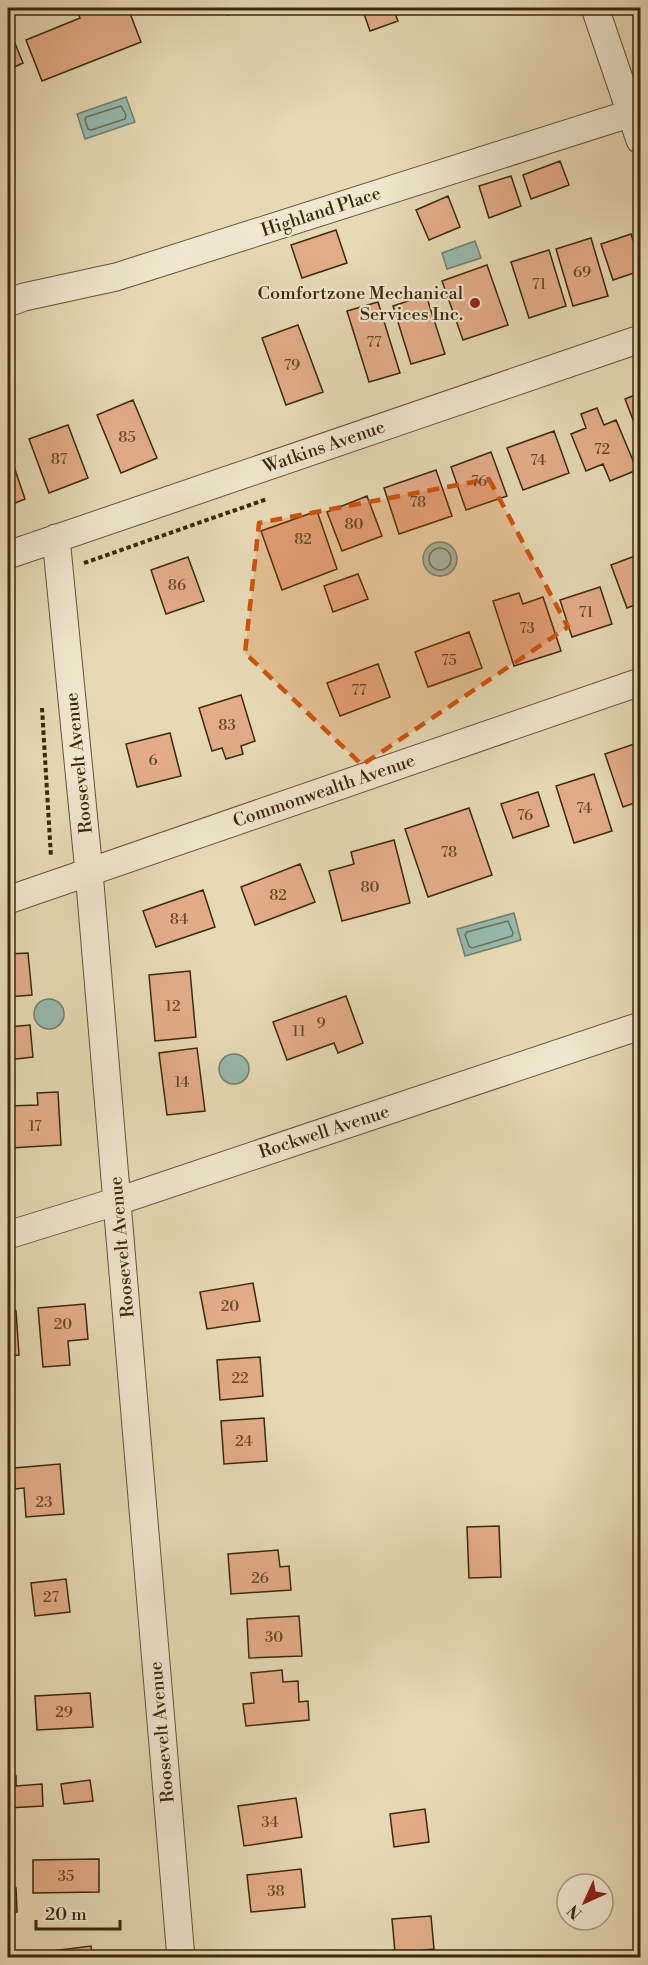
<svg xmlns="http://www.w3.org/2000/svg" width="648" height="1965" viewBox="0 0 648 1965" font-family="'Libre Bodoni',serif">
<rect width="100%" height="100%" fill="#e6dab5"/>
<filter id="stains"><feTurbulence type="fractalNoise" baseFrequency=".00333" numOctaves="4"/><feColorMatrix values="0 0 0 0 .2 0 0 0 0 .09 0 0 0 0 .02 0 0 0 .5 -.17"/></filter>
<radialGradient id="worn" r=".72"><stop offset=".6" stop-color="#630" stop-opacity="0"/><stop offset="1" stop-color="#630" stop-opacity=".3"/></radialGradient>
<path fill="#96baaf" stroke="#72806d" stroke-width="1.5" d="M126 97 135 122 85 139 77 114Z
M475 241 481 258 447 269 442 253Z
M423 559a17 17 0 1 1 34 0a17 17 0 1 1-34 0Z
M514 913 521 940 465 956 457 929Z
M34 1014a15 15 0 1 1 30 0a15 15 0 1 1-30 0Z
M219 1069a15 15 0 1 1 30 0a15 15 0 1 1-30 0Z"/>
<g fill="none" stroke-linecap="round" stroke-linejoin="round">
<path stroke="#69715d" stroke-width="1.5" d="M121 106 126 115 125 119 91 130 88 129 85 120 86 117Z
M429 559a11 11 0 1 1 22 0a11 11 0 1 1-22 0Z
M508 921 513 933 512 936 472 948 469 946 465 935 467 932Z"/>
</g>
<path fill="#e3ad89" stroke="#3c280b" stroke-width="1.5" d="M76 8H128L141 42 42 81 26 40 80 18Z
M224 8H246L227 15Z
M362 8H393L398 21 370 31Z
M8 26 23 63 8 70Z
M560 161 569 185 531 199 523 175Z
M511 176 521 206 489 218 479 186Z
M448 196 460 227 429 240 416 210Z
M336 230 347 263 302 278 291 245Z
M631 234 640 262V271L613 280 601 244Z
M591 238 608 296 573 306 556 249Z
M549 250 566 306 529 318 511 262Z
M487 265 508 325 463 340 442 281Z
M426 295 445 354 411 364 393 306Z
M378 302 400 373 369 382 347 311Z
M298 325 323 392 286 405 262 338Z
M640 393V438L625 399Z
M133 400 157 458 121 473 97 415Z
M597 408 604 425 616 420 637 470 610 481 603 464 586 471 571 434 586 428 581 414Z
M68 425 88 478 49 493 29 439Z
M554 431 569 473 523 490 507 448Z
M8 449 25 499 8 506Z
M491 452 507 496 466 510 451 467Z
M436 470 452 516 399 534 384 488Z
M367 496 382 536 342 551 327 512Z
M317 511 337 569 282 590 261 531Z
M640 554V603L627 608 611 565Z
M188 557 204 601 166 614 151 570Z
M358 574 368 599 333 612 324 586Z
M600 587 612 624 572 637 560 600Z
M519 593 523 604 543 597 561 651 514 666 493 601Z
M469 632 482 668 428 687 415 652Z
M378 664 390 697 340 716 327 683Z
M241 695 255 741 241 746 243 754 226 759 222 748 212 751 199 708Z
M170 733 181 776 137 787 126 744Z
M640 742V801L623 807 605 754Z
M594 774 612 831 574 843 556 786Z
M538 792 549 826 513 838 501 804Z
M469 808 492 875 428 897 405 829Z
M8 821 14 844 8 846Z
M394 840 410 903 342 921 329 871 354 864 351 852Z
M300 864 315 902 255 925 241 887Z
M203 890 215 927 156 947 143 911Z
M28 953 32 995 8 997V954Z
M190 971 196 1037 155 1041 149 975Z
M346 996 363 1043 338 1053 334 1043 287 1060 273 1022Z
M30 1025 33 1057 8 1060V1027Z
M197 1048 205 1111 167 1115 159 1053Z
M58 1092 61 1145 10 1148 8 1106 38 1105 37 1093Z
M253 1283 260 1321 207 1329 200 1292Z
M85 1304 88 1339 68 1341 70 1365 43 1367 38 1308Z
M8 1311H16L19 1355 8 1356Z
M260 1357 263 1396 220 1400 217 1360Z
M264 1418 267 1461 224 1464 221 1421Z
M60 1464 64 1514 26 1517 24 1488 15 1489 14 1468Z
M499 1526 501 1577 469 1578 467 1527Z
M278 1550 280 1567 289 1566 291 1590 231 1594 228 1554Z
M66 1579 70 1612 35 1616 31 1583Z
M299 1616 302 1656 249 1658 247 1619Z
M282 1670 283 1682 298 1681 299 1702 308 1701 309 1720 246 1726 243 1704 254 1703 251 1673Z
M90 1693 93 1727 37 1730 35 1696Z
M8 1776H16V1786L42 1784 43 1806 8 1808Z
M90 1780 93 1801 64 1804 61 1784Z
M296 1798 302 1837 244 1846 238 1806Z
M425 1809 429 1842 394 1847 390 1814Z
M99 1859V1892L33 1893V1860Z
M301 1869 305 1907 251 1912 247 1875Z
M8 1888H16L17 1912H8Z
M431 1916 434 1949 395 1953 392 1919Z
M91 1946 92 1958H36V1953Z"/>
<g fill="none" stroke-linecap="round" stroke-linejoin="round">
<defs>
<path id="minor" d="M595 8 640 140
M8 303 24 297 116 277 632 113
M56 538 89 872 181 1958
M8 555 640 339
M8 900 640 682
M8 1235 118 1201 640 1026"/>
</defs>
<use href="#minor" stroke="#665436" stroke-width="29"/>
<path stroke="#3c280b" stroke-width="4" stroke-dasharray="4.5 3" stroke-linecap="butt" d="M84 563 267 499
M42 708 51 857"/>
<use href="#minor" stroke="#efe7cf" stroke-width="27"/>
</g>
<path fill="#ce520c" fill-opacity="0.2" stroke="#ce520c" stroke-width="4.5" stroke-dasharray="12 8" stroke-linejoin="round" d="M489 479 568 627 362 765 245 653 259 523Z"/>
<circle fill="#8f2418" stroke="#efe7cf" stroke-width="2" cx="475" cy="303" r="6"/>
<g text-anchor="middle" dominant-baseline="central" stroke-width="4.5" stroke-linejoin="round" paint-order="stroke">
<g font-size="15" fill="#66492a">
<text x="582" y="272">69</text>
<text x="539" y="284">71</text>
<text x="374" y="342">77</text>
<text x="292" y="365">79</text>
<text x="127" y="437">85</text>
<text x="602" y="449">72</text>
<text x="59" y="459">87</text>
<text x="538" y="460">74</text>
<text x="479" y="481">76</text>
<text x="418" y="502">78</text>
<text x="354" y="524">80</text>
<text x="303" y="539">82</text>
<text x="177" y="585">86</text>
<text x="586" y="612">71</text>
<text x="527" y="628">73</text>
<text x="449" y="660">75</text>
<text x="359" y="690">77</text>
<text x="227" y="725">83</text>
<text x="153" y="760">6</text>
<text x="584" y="808">74</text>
<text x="525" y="815">76</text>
<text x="449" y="852">78</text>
<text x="370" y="887">80</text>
<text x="278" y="895">82</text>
<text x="179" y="919">84</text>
<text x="173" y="1006">12</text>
<text x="321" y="1023">9</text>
<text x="299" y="1031">11</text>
<text x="182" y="1082">14</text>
<text x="35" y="1126">17</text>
<text x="230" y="1306">20</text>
<text x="63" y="1324">20</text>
<text x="240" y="1378">22</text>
<text x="244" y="1441">24</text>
<text x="44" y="1502">23</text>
<text x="260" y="1578">26</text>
<text x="51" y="1597">27</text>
<text x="274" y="1637">30</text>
<text x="64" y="1712">29</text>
<text x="270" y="1822">34</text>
<text x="66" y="1876">35</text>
<text x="276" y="1891">38</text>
</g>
<g font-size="18" fill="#3c280b" stroke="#efe7cf">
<text transform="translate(321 212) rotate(-18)">Highland Place</text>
<text transform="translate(324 447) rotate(-19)">Watkins Avenue</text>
<text transform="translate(79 763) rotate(-96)">Roosevelt Avenue</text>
<text transform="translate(324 791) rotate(-19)">Commonwealth Avenue</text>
<text transform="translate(324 1132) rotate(-18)">Rockwell Avenue</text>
<text transform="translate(122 1247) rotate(-95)">Roosevelt Avenue</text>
<text transform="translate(162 1732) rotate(-95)">Roosevelt Avenue</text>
</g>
<g font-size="18" fill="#3c280b" stroke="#efe7cf" text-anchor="end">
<text x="463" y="293">Comfortzone Mechanical<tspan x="463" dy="21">Services Inc.</tspan></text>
</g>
</g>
<rect width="648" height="1965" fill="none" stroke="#e6dab5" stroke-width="30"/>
<rect x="9" y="9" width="630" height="1947" fill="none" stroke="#3c280b" stroke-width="3"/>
<rect x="15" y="15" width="618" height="1935" fill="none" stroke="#3c280b" stroke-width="1.5"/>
<g transform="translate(585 1902) rotate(225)"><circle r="28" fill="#efe7cf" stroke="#a79b81" stroke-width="1.5"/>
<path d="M0-4.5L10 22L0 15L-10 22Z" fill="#8f2418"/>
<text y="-9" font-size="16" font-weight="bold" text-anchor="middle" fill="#3c280b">N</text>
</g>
<path d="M36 1920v9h84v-9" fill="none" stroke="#3c280b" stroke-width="3"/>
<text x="45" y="1920" font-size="18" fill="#3c280b" stroke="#efe7cf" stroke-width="4.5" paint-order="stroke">20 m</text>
<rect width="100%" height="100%" filter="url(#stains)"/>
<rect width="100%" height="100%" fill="url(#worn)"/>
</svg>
